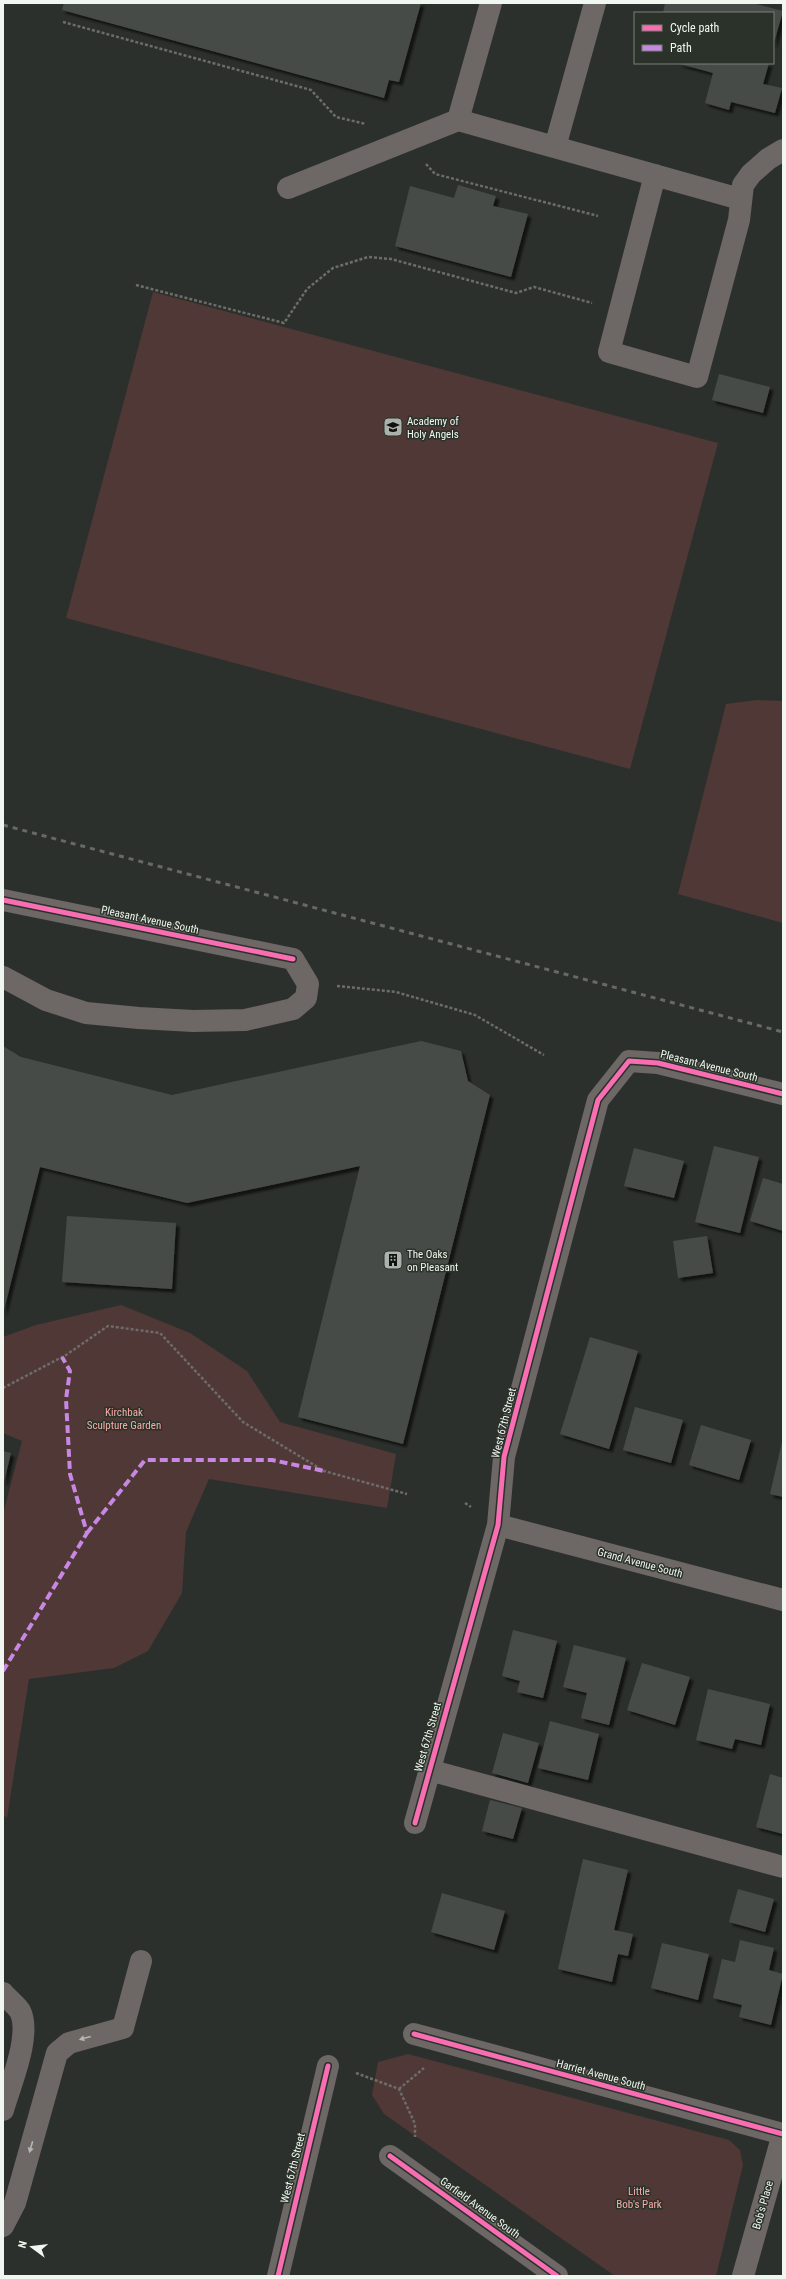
<svg xmlns="http://www.w3.org/2000/svg" width="786" height="2279" viewBox="0 0 786 2279" font-family="'Roboto Condensed',sans-serif">
<defs>
<filter id="shadow"><feDropShadow dx="3.5" dy="3.5" stdDeviation="1" flood-color="#0009"/></filter>
</defs>
<rect width="100%" height="100%" fill="#2c302c"/>
<path fill="#4f3836" d="M153 292 718 443 630 769 66 618Z
M757 700 783 701V923L678 894 726 704Z
M121 1305 190 1333 247 1371 280 1422 396 1454 387 1508 209 1479 186 1532 182 1593 148 1651 114 1668 29 1679 7 1818 3 1815V1514L22 1441 3 1433V1337L36 1325Z
M408 2054 729 2140 740 2150 743 2165 716 2276H615L384 2114 372 2095 378 2062Z"/>
<path fill="#474b47" filter="url(#shadow)" d="M64 3H421L399 82 389 80 384 98 62 10Z
M665 3H752L783 11 773 46V13H663Z
M676 63H769L763 84 782 88 775 113 731 102 729 110 705 103 713 73Z
M458 185 496 196 493 206 528 214 511 277 395 246 410 186 454 198Z
M719 374 770 387 763 413 712 400Z
M421 1041 461 1051 468 1081 490 1095 403 1444 298 1417 360 1166 187 1203 40 1167 3 1314V1046L21 1057 172 1095Z
M714 1146 759 1157 740 1233 695 1222Z
M634 1148 684 1161 674 1198 624 1186Z
M763 1178 783 1184V1231L750 1221Z
M67 1216 176 1223 172 1289 62 1282Z
M707 1236 713 1273 678 1278 673 1241Z
M590 1337 638 1351 609 1449 560 1434Z
M635 1407 683 1420 671 1463 623 1450Z
M701 1425 751 1440 739 1480 689 1465Z
M782 1442H783V1497L770 1494Z
M3 1451 11 1453 4 1482H3Z
M513 1630 557 1641 543 1698 517 1692 520 1681 502 1676Z
M574 1645 626 1658 609 1725 581 1718 587 1693 563 1687Z
M642 1663 690 1677 675 1725 627 1710Z
M708 1689 770 1704 761 1745 735 1739 732 1749 696 1740Z
M550 1721 599 1734 588 1780 538 1768Z
M503 1733 539 1743 528 1783 492 1773Z
M770 1774 783 1778V1834L756 1827Z
M490 1800 522 1808 513 1839 482 1831Z
M583 1859 628 1870 614 1930 633 1934 628 1956 618 1954 612 1982 558 1969Z
M738 1889 774 1899 765 1932 729 1922Z
M442 1893 505 1911 494 1950 431 1932Z
M740 1940 774 1948 769 1970 783 1974 771 2025 739 2017 742 2005 713 1998 722 1959 735 1962Z
M662 1943 709 1954 698 2000 651 1988Z"/>
<g fill="none" stroke-linecap="round" stroke-linejoin="round">
<path stroke="#6d6c69" stroke-width="2.5" stroke-dasharray="3 2" stroke-linecap="butt" d="M63 22 311 90 336 117 366 124
M426 164 435 174 598 216
M136 285 284 323 307 289 333 268 368 257 391 259 516 293 534 287 592 303
M337 986 396 992 475 1015 544 1055
M3 1388 66 1355 108 1326 160 1333 243 1422 324 1471 407 1494
M465 1503 471 1507
M356 2073 399 2089 415 2124V2137
M399 2089 424 2068"/>
<path stroke="#6d6766" stroke-width="22" d="M491 3 458 120 740 199
M555 147 595 3
M655 175 609 352 697 377 739 220 743 185 751 174 768 159 783 150
M288 188 458 120
M3 900 293 959 308 984 306 998 293 1009 245 1020 193 1021 139 1018 86 1013 46 1000 3 977
M498 1525 783 1600
M429 1770 783 1867
M415 1823 498 1525 504 1457 598 1100 629 1061 658 1063 783 1094
M3 1993C8 1999 16 2005 20 2011 32 2035 10 2085 3 2110
M414 2034 783 2134
M390 2156 557 2276
M3 2226 15 2203 57 2053 69 2043 123 2028 141 1961
M278 2276 328 2066
M743 2276 783 2134"/>
<path stroke="#686866" stroke-width="3" stroke-dasharray="5 5" stroke-linecap="butt" d="M3 825 783 1032"/>
<path stroke="#c787e3" stroke-width="4" stroke-dasharray="8 4" stroke-linecap="butt" d="M87 1533 145 1460H272L324 1471
M3 1671 87 1533 70 1474 66 1399 70 1371 62 1357"/>
<defs>
<path id="cycleway" d="M3 900 293 959
M415 1823 498 1525 504 1457 598 1100 629 1061 658 1063 783 1094
M414 2034 783 2134
M390 2156 557 2276
M278 2276 328 2066"/>
</defs>
<use href="#cycleway" stroke="#2a322a" stroke-width="8"/>
<use href="#cycleway" stroke="#f96db3" stroke-width="5"/>
</g>
<defs><path id="oneway-solid" d="M-6-.8H1V-3.2L6.5 0L1 3.2V.8H-6Z"/></defs>
<g fill="#b5b6b2">
<use href="#oneway-solid" transform="translate(85 2038) rotate(165)"/>
<use href="#oneway-solid" transform="translate(31 2147) rotate(106)"/>
</g>
<defs>
<symbol id="school-square" viewBox="-11 -11 22 22"><rect x="-9" y="-9" width="18" height="18" rx="4" fill="#abb1ab" stroke="#2a322a"/><path d="M0-5L7-2L0 1L-7-2ZM-4 1L0 2.5L4 1V4Q0 6-4 4Z" fill="#111"/></symbol>
<symbol id="building-square" viewBox="-11 -11 22 22"><rect x="-9" y="-9" width="18" height="18" rx="4" fill="#abb1ab" stroke="#2a322a"/><path d="M-4-6H4V6H1V3H-1V6H-4ZM-2.5-4.3h1.7v1.8h-1.7ZM.8-4.3h1.7v1.8H.8ZM-2.5-1h1.7V.8h-1.7ZM.8-1h1.7V.8H.8Z" fill="#111"/></symbol>
</defs>
<g fill-rule="evenodd">
<use href="#school-square" x="382" y="416" width="22" height="22"/>
<use href="#building-square" x="382" y="1249" width="22" height="22"/>
</g>
<g text-anchor="middle" dominant-baseline="central" stroke-width="3" stroke-linejoin="round" paint-order="stroke">
<g font-size="11" fill="#f0f6f0" stroke="#2a322a" text-anchor="start">
<text x="407" y="421">Academy of<tspan x="407" dy="13">Holy Angels</tspan></text>
<text x="407" y="1254">The Oaks<tspan x="407" dy="13">on Pleasant</tspan></text>
</g>
<g font-size="11" fill="#f0f6f0" stroke="#2a322a">
<text transform="translate(150 920) rotate(12)">Pleasant Avenue South</text>
<text transform="translate(709 1066) rotate(14)">Pleasant Avenue South</text>
<text transform="translate(504 1423) rotate(-76)">West 67th Street</text>
<text transform="translate(640 1563) rotate(15)">Grand Avenue South</text>
<text transform="translate(428 1737) rotate(-74)">West 67th Street</text>
<text transform="translate(601 2075) rotate(15)">Harriet Avenue South</text>
<text transform="translate(293 2168) rotate(-76)">West 67th Street</text>
<text transform="translate(763 2205) rotate(-74)">Bob's Place</text>
<text transform="translate(480 2208) rotate(36)">Garfield Avenue South</text>
</g>
<g font-size="11" fill="#f8aca8" stroke="#2a322a">
<text x="124" y="1412">Kirchbak<tspan x="124" dy="13">Sculpture Garden</tspan></text>
<text x="639" y="2191">Little<tspan x="639" dy="13">Bob's Park</tspan></text>
</g>
</g>
<rect width="786" height="2279" fill="none" stroke="#f0f6f0" stroke-width="8"/>
<rect x="634" y="12" width="140" height="52" fill="#2a322a" stroke="#798079"/>
<rect x="642" y="25" width="20" height="6" fill="#f96db3" stroke="#798079"/>
<text x="670" y="32" font-size="12" fill="#f0f6f0">Cycle path</text>
<rect x="642" y="45" width="20" height="6" fill="#c787e3" stroke="#798079"/>
<text x="670" y="52" font-size="12" fill="#f0f6f0">Path</text>
<g transform="translate(32 2247) rotate(285)" stroke="#2a322a" stroke-width="3" paint-order="stroke">
<path d="M0-3L7 15L0 10L-7 15Z" fill="#f0f6f0"/>
<text y="-6" font-size="11" font-weight="bold" text-anchor="middle" fill="#f0f6f0">N</text>
</g>
</svg>
